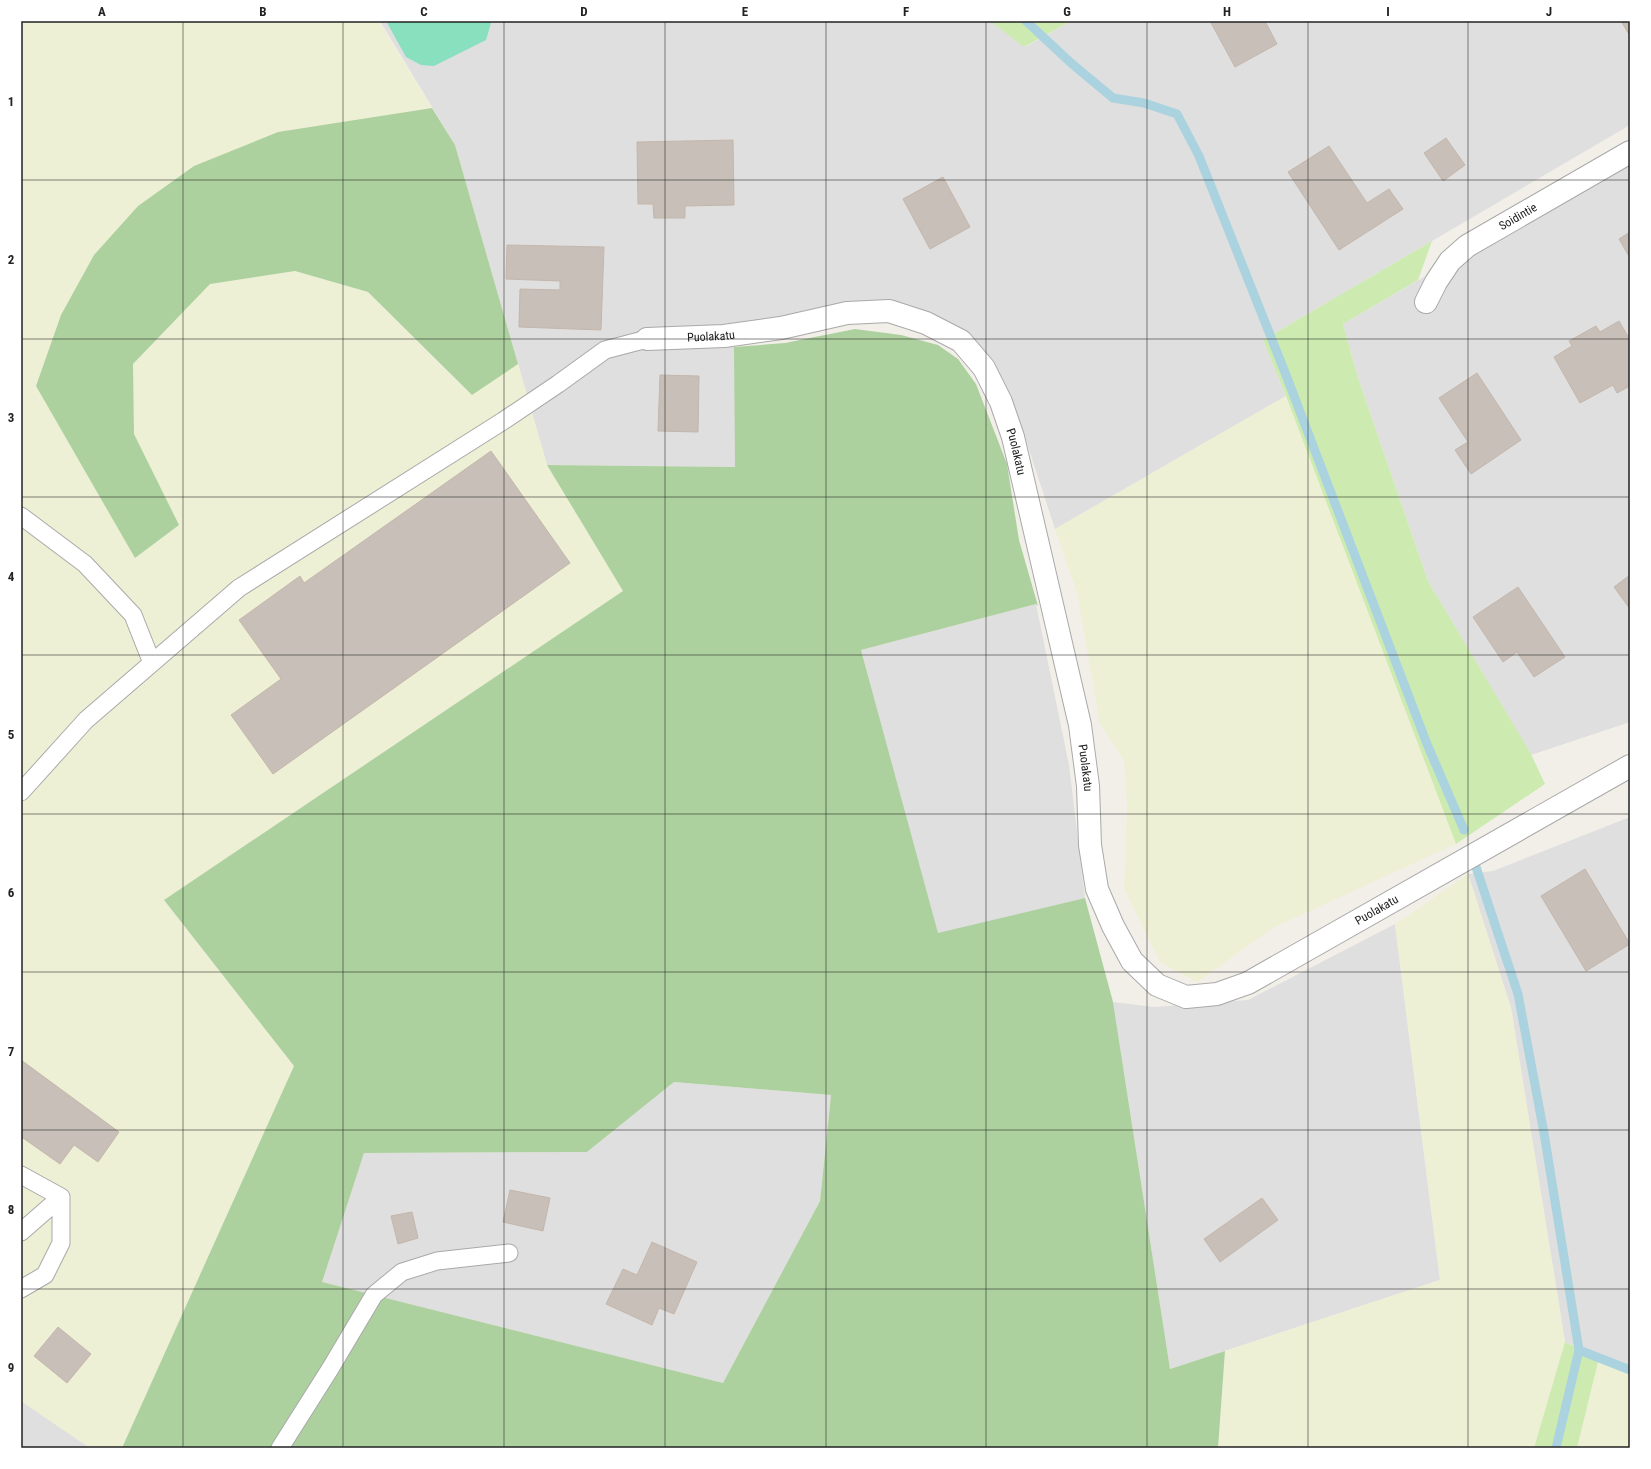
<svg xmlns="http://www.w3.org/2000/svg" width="1651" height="1469" viewBox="0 0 1651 1469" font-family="'Roboto Condensed',sans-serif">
<rect width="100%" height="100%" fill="#f2efe9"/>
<path fill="#e0dfdf" d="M380 21H990L1025 47 1071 21H1630V125L1263 340 1286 396 1055 529 1023 431 999 373 967 337 921 313 735 324V467L547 465 455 145Z
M1630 157V722L1531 755 1428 581 1358 378 1343 324Z
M1036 604 1069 765 1085 898 938 934 861 650Z
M1630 817V1369L1565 1342 1511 1008 1468 874 1493 871Z
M1395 924 1440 1280 1170 1369 1113 1002 1154 1007 1248 1000Z
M674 1082 831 1095 820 1201 723 1383 321 1282 364 1153 587 1152Z
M21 1401 90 1448H21Z"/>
<path fill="#eef0d5" d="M21 21H379L432 108 278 132 94 255 135 558 179 525 134 434 133 364 210 284 295 271 368 292 471 395 518 364 547 465 623 591 164 900 294 1066 122 1448H90L21 1401Z
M1286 396 1456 844 1273 928 1197 982 1160 962 1124 889 1127 805 1124 761 1100 724 1077 593 1055 529Z
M1468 874 1511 1008 1565 1342 1534 1448H1218L1225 1351 1440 1280 1395 924Z
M1599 1358 1630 1371V1448H1577Z"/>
<path fill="#cdebb0" d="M990 21H1071L1024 47Z
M1432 241 1418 280 1343 324 1358 378 1428 581 1531 754 1545 784 1456 844 1286 396 1263 340Z
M1565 1342 1599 1358 1577 1448H1534Z"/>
<path fill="#add19e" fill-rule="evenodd" d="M432 108 455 145 518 364 472 395 368 292 295 271 210 284 133 364 134 434 179 525 135 558 36 386 61 315 94 255 138 206 194 166 278 132Z
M855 329 901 335 938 345 958 359 976 384 1007 464 1019 540 1038 606 1036 604 861 650 938 933 1085 898 1113 1002 1170 1369 1225 1351 1218 1448H122L294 1066 164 900 623 591 547 465 735 467 734 347 785 343ZM674 1082 831 1095 820 1201 723 1383 322 1282 364 1153 587 1152Z"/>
<path fill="#88e0be" d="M386 21H491V23L486 40 434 66 421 65 406 57Z"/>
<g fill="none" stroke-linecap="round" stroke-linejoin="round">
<path stroke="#aad3df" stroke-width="9" d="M1026 21 1071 63 1113 98 1144 103 1177 114 1199 156 1286 375 1427 744 1464 830
M1476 867 1518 994 1544 1133 1579 1350 1556 1448
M1579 1350 1630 1370"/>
</g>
<path fill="#c7bfb8" stroke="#c4b6ab" d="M1210 21H1265L1277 44 1235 67Z
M1621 21H1630V36Z
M1446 138 1465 165 1443 181 1424 153Z
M733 140 734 205 685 206V218H654L653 204H638L637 142Z
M1329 146 1367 203 1389 189 1403 209 1339 250 1288 172Z
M943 177 970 227 930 249 903 199Z
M1630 232V258L1619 239Z
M507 245 604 247 601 330 519 327 520 289 560 290V281L506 279Z
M1619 321 1630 340V386L1617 393 1613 385 1580 403 1554 357 1572 346 1569 341 1596 326 1600 332Z
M1477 373 1521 440 1471 474 1455 450 1468 442 1439 398Z
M660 375 699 376 698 432 658 431Z
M491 451 570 563 273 774 231 715 281 679 239 620 300 576 304 583Z
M1630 575V609L1614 587Z
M1518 587 1565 657 1534 677 1517 652 1503 662 1473 617Z
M1585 869 1630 944 1586 971 1541 896Z
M21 1060 119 1132 98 1162 74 1145 60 1164 23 1138 21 1141Z
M510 1190 550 1198 543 1231 503 1222Z
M1262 1198 1278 1220 1220 1262 1204 1239Z
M412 1212 418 1238 398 1244 391 1216Z
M652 1242 697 1262 674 1314 659 1308 652 1325 606 1304 623 1269 637 1275Z
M58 1327 91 1354 67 1383 34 1356Z"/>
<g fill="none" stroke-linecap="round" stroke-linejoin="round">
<defs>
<path id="lane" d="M21 516 85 564 133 615 152 663
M21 792 86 720 239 588 503 421 558 384 605 350 647 339
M21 1175 61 1197
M21 1232 61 1197
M21 1289 45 1275 61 1243V1197
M280 1448 330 1369 374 1295 402 1272 437 1261 509 1253"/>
<g id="street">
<path id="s1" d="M1426 302 1436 282 1450 261 1467 246 1630 152"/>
<path id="s2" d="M647 339 724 336 781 328 847 313 889 311 926 323 961 341 984 368 1001 402 1013 437 1080 725 1088 786 1090 845 1097 889 1113 926 1132 961 1157 985 1186 997 1217 994 1248 983 1630 766"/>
</g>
</defs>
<use href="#lane" stroke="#a9a9a9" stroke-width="19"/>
<use href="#street" stroke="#a9a9a9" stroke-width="24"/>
<use href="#lane" stroke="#fff" stroke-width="17"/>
<use href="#street" stroke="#fff" stroke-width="22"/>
</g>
<path fill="none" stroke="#222" stroke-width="1" stroke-opacity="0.55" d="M183 21V1448M343 21V1448M504 21V1448M665 21V1448M826 21V1448M986 21V1448M1147 21V1448M1308 21V1448M1468 21V1448M21 180H1630M21 339H1630M21 497H1630M21 655H1630M21 814H1630M21 972H1630M21 1130H1630M21 1289H1630"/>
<g text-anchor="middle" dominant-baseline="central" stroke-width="3" stroke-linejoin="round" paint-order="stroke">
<g font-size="12" fill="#222" stroke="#fff">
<text stroke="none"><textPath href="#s1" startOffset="129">Soidintie</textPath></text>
<text stroke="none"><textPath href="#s2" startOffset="64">Puolakatu</textPath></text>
<text stroke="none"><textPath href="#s2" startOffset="448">Puolakatu</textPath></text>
<text stroke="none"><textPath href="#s2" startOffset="772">Puolakatu</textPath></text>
<text stroke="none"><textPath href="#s2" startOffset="1252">Puolakatu</textPath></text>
</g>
</g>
<rect width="1651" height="1469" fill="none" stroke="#ffffff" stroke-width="44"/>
<rect x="22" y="22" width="1607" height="1425" fill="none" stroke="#222" stroke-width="1.5"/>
<g font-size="13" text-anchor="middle" font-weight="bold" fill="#222">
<text x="102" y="16">A</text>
<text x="263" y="16">B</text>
<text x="424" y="16">C</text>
<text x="584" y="16">D</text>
<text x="745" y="16">E</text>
<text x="906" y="16">F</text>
<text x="1067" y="16">G</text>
<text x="1227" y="16">H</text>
<text x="1388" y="16">I</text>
<text x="1549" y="16">J</text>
<text x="11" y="106">1</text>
<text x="11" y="264">2</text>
<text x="11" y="422">3</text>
<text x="11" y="581">4</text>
<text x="11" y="739">5</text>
<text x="11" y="897">6</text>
<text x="11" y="1056">7</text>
<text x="11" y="1214">8</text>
<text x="11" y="1372">9</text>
</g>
</svg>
